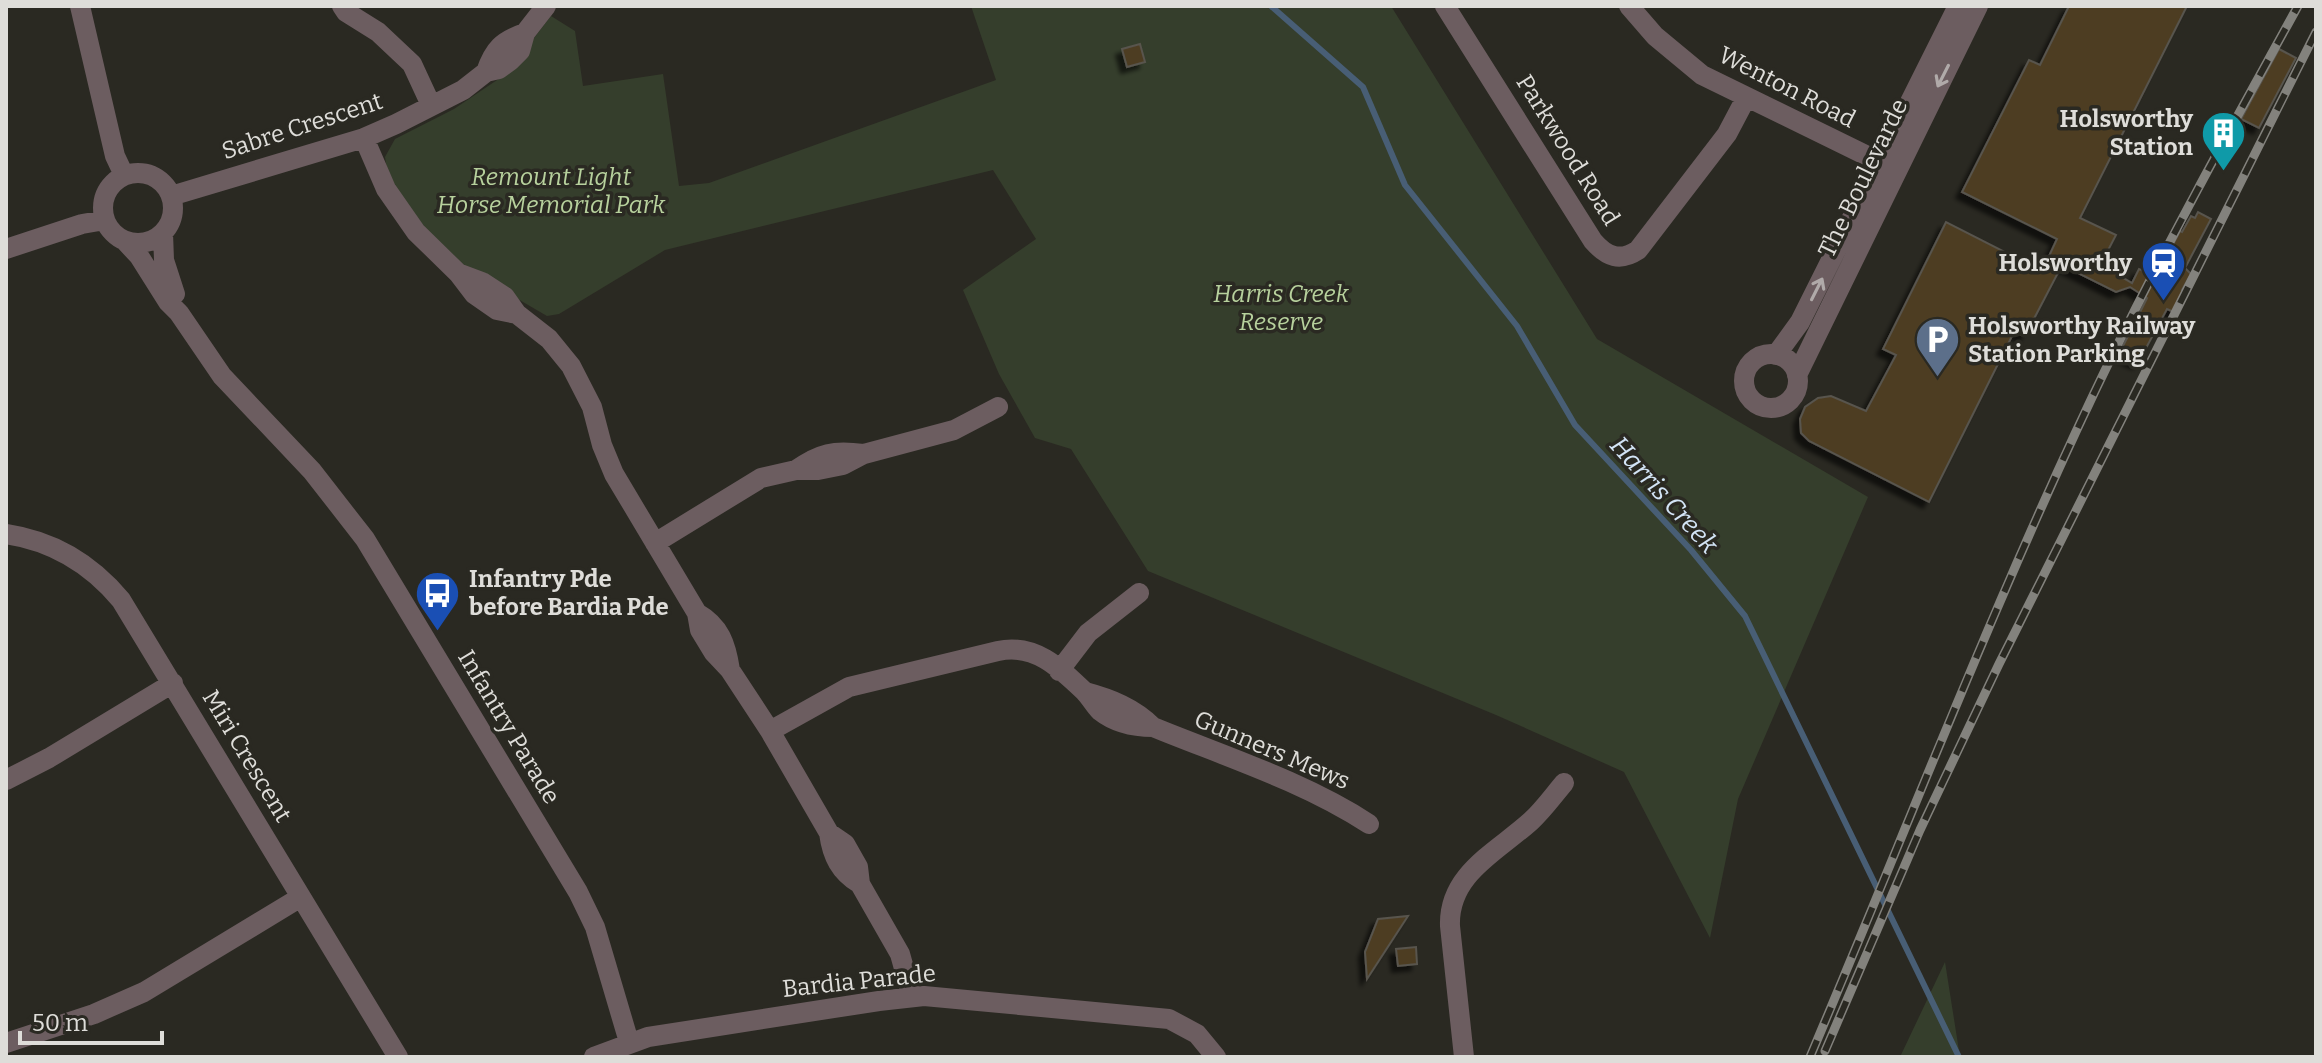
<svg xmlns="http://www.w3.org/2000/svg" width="2322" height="1063" viewBox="0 0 2322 1063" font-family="Bitter,serif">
<defs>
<filter id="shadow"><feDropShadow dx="-6" dy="6" stdDeviation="2" flood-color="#0009"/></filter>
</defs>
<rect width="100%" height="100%" fill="#2a2922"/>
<path fill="#353e2c" d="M971 6H1391L1597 339 1868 497 1738 799 1710 938 1624 772 1496 715 1148 571 1071 449 1035 438 999 374 963 290 1036 239 993 170 665 250 559 314 547 316 466 269 430 235 394 185 387 170 385 157 395 139 454 109 506 74 551 16 575 31 583 86 663 74 679 186 709 183 996 80Z
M1945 962 1960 1057H1900Z"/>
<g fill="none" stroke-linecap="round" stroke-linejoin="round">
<path stroke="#485e75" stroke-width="6" d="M1271 6 1363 87 1405 185 1517 326 1575 425 1691 550 1745 616 1959 1057"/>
</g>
<path fill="#4d3e24" stroke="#58544d" stroke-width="2" filter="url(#shadow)" d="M2069 6H2187L2080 218 2116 235 2104 258 2108 260 2105 267 2132 283 2139 269 2148 273 2156 256 2165 260 2180 231 2182 232 2191 216 2195 218 2198 212 2211 219 2185 268 2191 274 2182 290 2187 292 2176 313 2167 309 2138 363 2119 354 2147 298 2130 287 2116 292 2062 265 2025 336 2014 332 1929 502 1809 441 1801 433 1800 419 1805 407 1818 398 1831 396 1866 411 1896 355 1883 349 1946 222 2042 271 2057 239 1962 192 2029 60 2040 65Z
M1140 44 1145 62 1127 67 1122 49Z
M2279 49 2296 58 2259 128 2241 119Z
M1408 916 1367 979 1365 952 1378 919Z
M1416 947 1417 964 1398 966 1396 949Z"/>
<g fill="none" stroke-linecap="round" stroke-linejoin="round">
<path stroke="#6c5d60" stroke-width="20" d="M80 6 115 156 124 175
M342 6 346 12 378 32 412 64 431 105
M1445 6 1593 241C1607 257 1620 262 1638 250L1727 134 1746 98
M1629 6 1655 36 1702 75 1892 168
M486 72C494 49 502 41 525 33
M364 138 386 189 416 232 458 273 474 294 497 310 517 314
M103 208a35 35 0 1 1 70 0a35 35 0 1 1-70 0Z
M171 196 364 138 396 124 463 90 486 72 499 69 510 61 520 51 525 33 546 6
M163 233 164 260 175 294
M125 241 139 256 168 302 179 313 222 376 312 471 365 539 578 892 595 927 629 1042
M6 249 82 224 105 220
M458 273 482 282 505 297 517 314 549 339 571 366 592 407 602 445 614 474 697 613 700 630 714 653 730 670 770 731 829 833 845 844 858 867 860 884 900 954 912 997
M1744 381a27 27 0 1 1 54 0a27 27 0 1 1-54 0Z
M1776 355 1800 322 1958 6
M1797 375 1978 6
M796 470C820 453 834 450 863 454
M6 534C53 541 91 564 121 600L398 1057
M655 543 761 478 796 470H818L843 465 864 454 954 430 998 407
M697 613C720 626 726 644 730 670
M1059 671 1088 633 1139 593
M1085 692C1111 699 1134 708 1153 727
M770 731 849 687 998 651C1034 643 1059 667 1084 691 1090 697 1094 705 1100 711 1115 723 1135 727 1153 727 1224 756 1305 782 1369 824
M6 780 49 758 173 683
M829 833C832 856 840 872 860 884
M6 1043 94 1014 144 992 301 897
M594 1057 648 1037 879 1001 924 996 1169 1019 1197 1034 1216 1057
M1464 1057 1450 926C1448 874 1497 852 1531 821 1543 810 1553 796 1564 783"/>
<defs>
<path id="rail" d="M1825 1051 1920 830 1999 664 2316 32
M1810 1057C1909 824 2000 586 2111 358 2169 239 2234 122 2298 6"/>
</defs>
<use href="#rail" stroke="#83827d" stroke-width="9"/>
<use href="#rail" stroke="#2a2922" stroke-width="6" stroke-dasharray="18" stroke-linecap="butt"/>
</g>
<defs><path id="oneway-shaft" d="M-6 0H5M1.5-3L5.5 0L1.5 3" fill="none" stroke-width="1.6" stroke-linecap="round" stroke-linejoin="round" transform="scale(2)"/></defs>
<g stroke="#b0aaa9">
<use href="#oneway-shaft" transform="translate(1943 76) rotate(117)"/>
<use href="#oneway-shaft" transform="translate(1817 289) rotate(-63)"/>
</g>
<defs>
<symbol id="building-pin" viewBox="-11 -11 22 30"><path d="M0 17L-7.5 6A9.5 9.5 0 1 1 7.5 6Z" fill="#0f9aa8" stroke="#2a2922"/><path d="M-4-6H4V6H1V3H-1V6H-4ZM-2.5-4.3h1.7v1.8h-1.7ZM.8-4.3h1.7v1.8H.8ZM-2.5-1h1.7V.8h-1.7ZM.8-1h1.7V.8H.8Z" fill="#fff"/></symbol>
<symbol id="station-pin" viewBox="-11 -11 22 30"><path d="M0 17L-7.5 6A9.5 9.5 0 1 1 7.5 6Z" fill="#1a4fb4" stroke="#2a2922"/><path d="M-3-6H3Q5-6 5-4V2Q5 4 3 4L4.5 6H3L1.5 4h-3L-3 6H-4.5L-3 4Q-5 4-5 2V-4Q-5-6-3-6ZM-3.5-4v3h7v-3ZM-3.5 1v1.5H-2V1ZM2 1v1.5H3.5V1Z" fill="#fff"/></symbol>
<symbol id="parking-pin" viewBox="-11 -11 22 30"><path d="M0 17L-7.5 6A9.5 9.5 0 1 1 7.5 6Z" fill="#5c6f8a" stroke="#2a2922"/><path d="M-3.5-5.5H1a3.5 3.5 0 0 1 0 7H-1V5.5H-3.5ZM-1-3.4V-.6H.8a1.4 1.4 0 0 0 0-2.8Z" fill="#fff"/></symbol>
<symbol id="bus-pin" viewBox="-11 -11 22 30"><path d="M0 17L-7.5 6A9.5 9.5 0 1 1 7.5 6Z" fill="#1a4fb4" stroke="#2a2922"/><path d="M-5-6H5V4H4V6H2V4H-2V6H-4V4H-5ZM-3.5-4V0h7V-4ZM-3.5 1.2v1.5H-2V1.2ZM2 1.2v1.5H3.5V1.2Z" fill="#fff"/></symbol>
</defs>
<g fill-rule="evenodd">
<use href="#building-pin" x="2198" y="108" width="51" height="69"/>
<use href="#station-pin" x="2138" y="238" width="51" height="69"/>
<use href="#parking-pin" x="1912" y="314" width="51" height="69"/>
<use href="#bus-pin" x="412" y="568" width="51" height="69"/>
</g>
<g text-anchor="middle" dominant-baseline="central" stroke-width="7" stroke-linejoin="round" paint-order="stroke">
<g font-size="24" fill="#deddd9" stroke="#2a2922">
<text transform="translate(1787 87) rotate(27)">Wenton Road</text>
<text transform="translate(302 126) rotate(-18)">Sabre Crescent</text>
<text transform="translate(1568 150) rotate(58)">Parkwood Road</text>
<text transform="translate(1863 178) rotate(-64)">The Boulevarde</text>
<text transform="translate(509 727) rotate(59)">Infantry Parade</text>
<text transform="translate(1272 750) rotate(23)">Gunners Mews</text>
<text transform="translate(247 756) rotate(59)">Miri Crescent</text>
<text transform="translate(859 981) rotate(-6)">Bardia Parade</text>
</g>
<g font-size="24" font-weight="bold" fill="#deddd9" stroke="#2a2922" text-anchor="end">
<text x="2193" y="119">Holsworthy<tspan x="2193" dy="28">Station</tspan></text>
<text x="2132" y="263">Holsworthy</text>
<text x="1968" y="326" text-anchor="start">Holsworthy Railway<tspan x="1968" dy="28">Station Parking</tspan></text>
<text x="469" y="579" text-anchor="start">Infantry Pde<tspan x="469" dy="28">before Bardia Pde</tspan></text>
</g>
<g font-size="24" font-style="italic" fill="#b7d19d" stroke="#2a2922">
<text x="551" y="177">Remount Light<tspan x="551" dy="28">Horse Memorial Park</tspan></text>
<text x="1281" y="294">Harris Creek<tspan x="1281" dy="28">Reserve</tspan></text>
</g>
<g font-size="26" font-style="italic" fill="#d3e4f6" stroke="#2a2922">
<text transform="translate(1664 495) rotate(48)">Harris Creek</text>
</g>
</g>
<rect width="2322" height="1063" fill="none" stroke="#deddd9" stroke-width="16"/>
<path d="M20 1031v12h142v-12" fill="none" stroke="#deddd9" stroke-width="4"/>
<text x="32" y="1031" font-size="24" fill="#deddd9" stroke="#2a2922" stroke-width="6" paint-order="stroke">50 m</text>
</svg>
